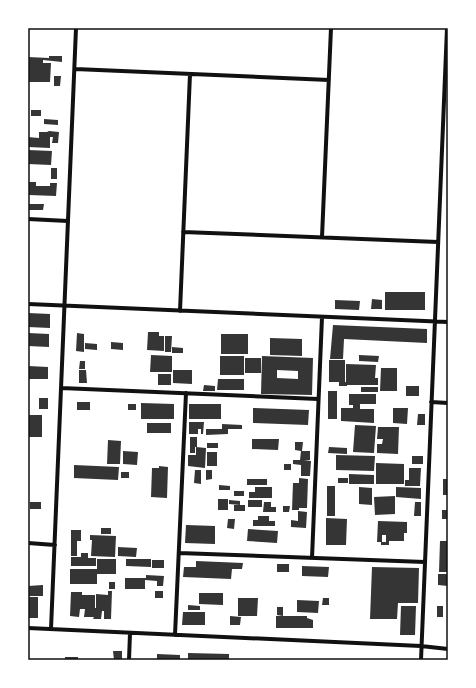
<svg xmlns="http://www.w3.org/2000/svg" width="476" height="688" viewBox="0 0 476 688" font-family="Inter,sans-serif">
<rect width="100%" height="100%" fill="#fff"/>
<path fill="#353535" fill-rule="evenodd" d="M49 56H62V62L43 60V63H51L50 82H28V57L49 58Z
M54 76H61L60 86H54Z
M31 110H41V116H31Z
M44 119 58 120V125L44 124Z
M49 131 59 132 58 143H52L53 137H50V148L28 147V137L39 138V132H47Z
M28 150 52 151 51 165 28 164Z
M51 168H57V179H51Z
M29 182H36V186H50V183H57L56 196 29 195Z
M28 204H44L43 210H28Z
M385 292H425V310H385Z
M372 299 382 300V309H371Z
M335 300 360 301 359 310 335 309Z
M28 313 50 314V328L28 327Z
M333 325 427 329V343L344 339 343 359H330Z
M148 332H159V336H164V351L147 350Z
M28 333 49 334V347L28 346Z
M77 333 84 334V352L76 351Z
M221 334H248V354H221Z
M165 336H172L171 352H165Z
M270 338 302 339V356L270 355Z
M111 342 123 343V350L111 349Z
M85 343 97 344V350L85 349Z
M172 347 183 348V353H172Z
M151 355 172 356V372H150Z
M359 355 379 356 378 362 359 361Z
M220 356H244V375H220Z
M262 356 313 358 312 395 261 394ZM277 370 298 371V379L277 378Z
M245 358H261V373H245Z
M329 360H345V382H346V364L376 365 375 378H378V385H347V386H339V382H329Z
M80 361H85V369H79Z
M28 366 48 367V379H28Z
M381 368H397V391H380Z
M79 370H86L87 383H79Z
M173 370H192V384L173 383Z
M158 374H171V385H158Z
M218 379H244V390H217Z
M204 385 215 386V391H203Z
M406 386H419V396H406Z
M361 387H378V392H361Z
M328 391H337V419H328Z
M349 394H376V404H360V409H374V423L341 421V408H353V405H349Z
M39 398H48V409H39Z
M77 402H90V410H77Z
M141 403 174 404V419H141Z
M128 404H136V410H128Z
M189 404H221V419H189Z
M253 408 309 410 308 425 253 423Z
M393 408H408L407 424 393 423Z
M418 414H425V425H417Z
M28 415H42V437H28Z
M189 422H204L203 434H201V429H198V434H189Z
M147 423H171V433H147Z
M222 424 242 425V429H228V434L206 435V429H222Z
M355 425 376 426 374 453 353 452Z
M378 427H399L398 454 377 453V444H382L383 439H377Z
M190 437H197V447H195V453H190Z
M252 439H279L278 450 252 449Z
M108 440 121 441 120 464H107Z
M295 442H303L302 451H310V460H304L311 461 310 476H301V465L293 464V460H300L301 451 295 450Z
M207 443H218V448H207Z
M196 447 206 448 205 468 188 466V455H196Z
M329 447 347 448V454L328 453Z
M123 451 138 452 137 465 123 464Z
M207 452H217V466H207Z
M336 455 375 456 374 471 336 470Z
M412 456H423V464H412Z
M376 463 404 464V484H376Z
M284 464H291V470H284Z
M74 465 119 467 118 480 74 478Z
M159 466 168 467 167 498 151 497 152 468H159Z
M409 468H421L420 486H405V480H409Z
M195 470H201V484L194 483Z
M206 470H212V479L206 480Z
M121 472H129V478H121Z
M349 474 374 475V484H349Z
M299 478 308 479 307 508H299V510H292L293 483H299Z
M338 478H348V483H338Z
M247 479H267V485H247Z
M443 479H448V495H443Z
M219 485 230 486V490H219Z
M327 486H335V516H327Z
M255 487H272V498H249V492H255Z
M359 487 372 488V505L359 504Z
M396 487 421 488V499L396 497Z
M234 491H244V496H234Z
M395 496V514L375 515 374 497Z
M218 499H228V510H218Z
M229 500 240 501V505L229 504Z
M248 500H262V507H248Z
M30 502H41V509H30Z
M264 502H271V507H276V512H263Z
M415 502H421V516H414Z
M234 505H245V511H234Z
M283 506H290L289 512H283Z
M442 510H448V519H442Z
M298 511 307 512 306 528 291 527V520L298 521Z
M258 516H269V521H275V526H253V520H258Z
M326 518 347 519 346 545H326Z
M228 519H235L234 529 227 528Z
M378 521 407 522V533H404V541H389V545H381V542H386V535H382V542H377Z
M186 525 215 526V544L185 543Z
M101 528H111V534H101Z
M248 529 278 531 277 543 247 541Z
M71 530H81V541H77V556H71Z
M90 535 116 536 115 557 91 556 92 540H90Z
M440 541H448V572H439Z
M118 547 137 548 136 557 118 556Z
M81 553H88V558H96V566H71V557H81Z
M97 559H116V574H97V584H70V569H97Z
M126 559H151V567L126 566Z
M152 560H164V568H152Z
M196 561 243 563 242 569H232L231 579 183 577 184 567H196Z
M277 564H289V572H277Z
M302 566 329 567 328 577 302 576Z
M372 567 419 568 418 603H398L397 619H370Z
M438 574H448V586L438 585Z
M146 575 164 576 163 586H157V581L145 580V589H125V578H146Z
M109 582H115V589H109Z
M43 585V596H28V586Z
M108 591H112L111 619H104V611H102L101 619H93L94 617H84L85 609H80L79 617 70 616 71 592H82V595H95V608H96V594L108 595Z
M155 591H163V598H155Z
M199 593H223V605L199 604Z
M28 597H38V618H28Z
M238 598H258L257 616H238Z
M323 598H329V605H322Z
M297 600 319 601 318 613 297 612Z
M188 605 200 606V610H188Z
M401 606H416L415 635H400Z
M437 606H443V617H437Z
M277 607H283V616L277 615Z
M183 612H205V625H182Z
M230 616 241 617 240 625H230Z
M276 616H307V618L313 620V628H276Z
M113 651H122V660H114Z
M188 653 229 654V660H188Z
M157 654 180 655V660H157Z
M65 657H78V660H65Z"/>
<g fill="none" stroke-linecap="round" stroke-linejoin="round">
<path stroke="#111" stroke-width="4" d="M75 69 329 80
M28 219 68 221
M183 232 438 242
M322 237 331 28
M28 304 448 322
M180 311 190 74
M61 388 318 399
M431 402 448 403
M28 543 55 545
M179 553 425 562
M312 558 322 317
M28 628 421 646 448 649
M51 629 76 28
M175 635 186 393
M129 660 130 633
M421 660 447 28"/>
</g>
<rect width="476" height="688" fill="none" stroke="#ffffff" stroke-width="58"/>
<rect x="29" y="29" width="418" height="630" fill="none" stroke="#111" stroke-width="1.5"/>
</svg>
